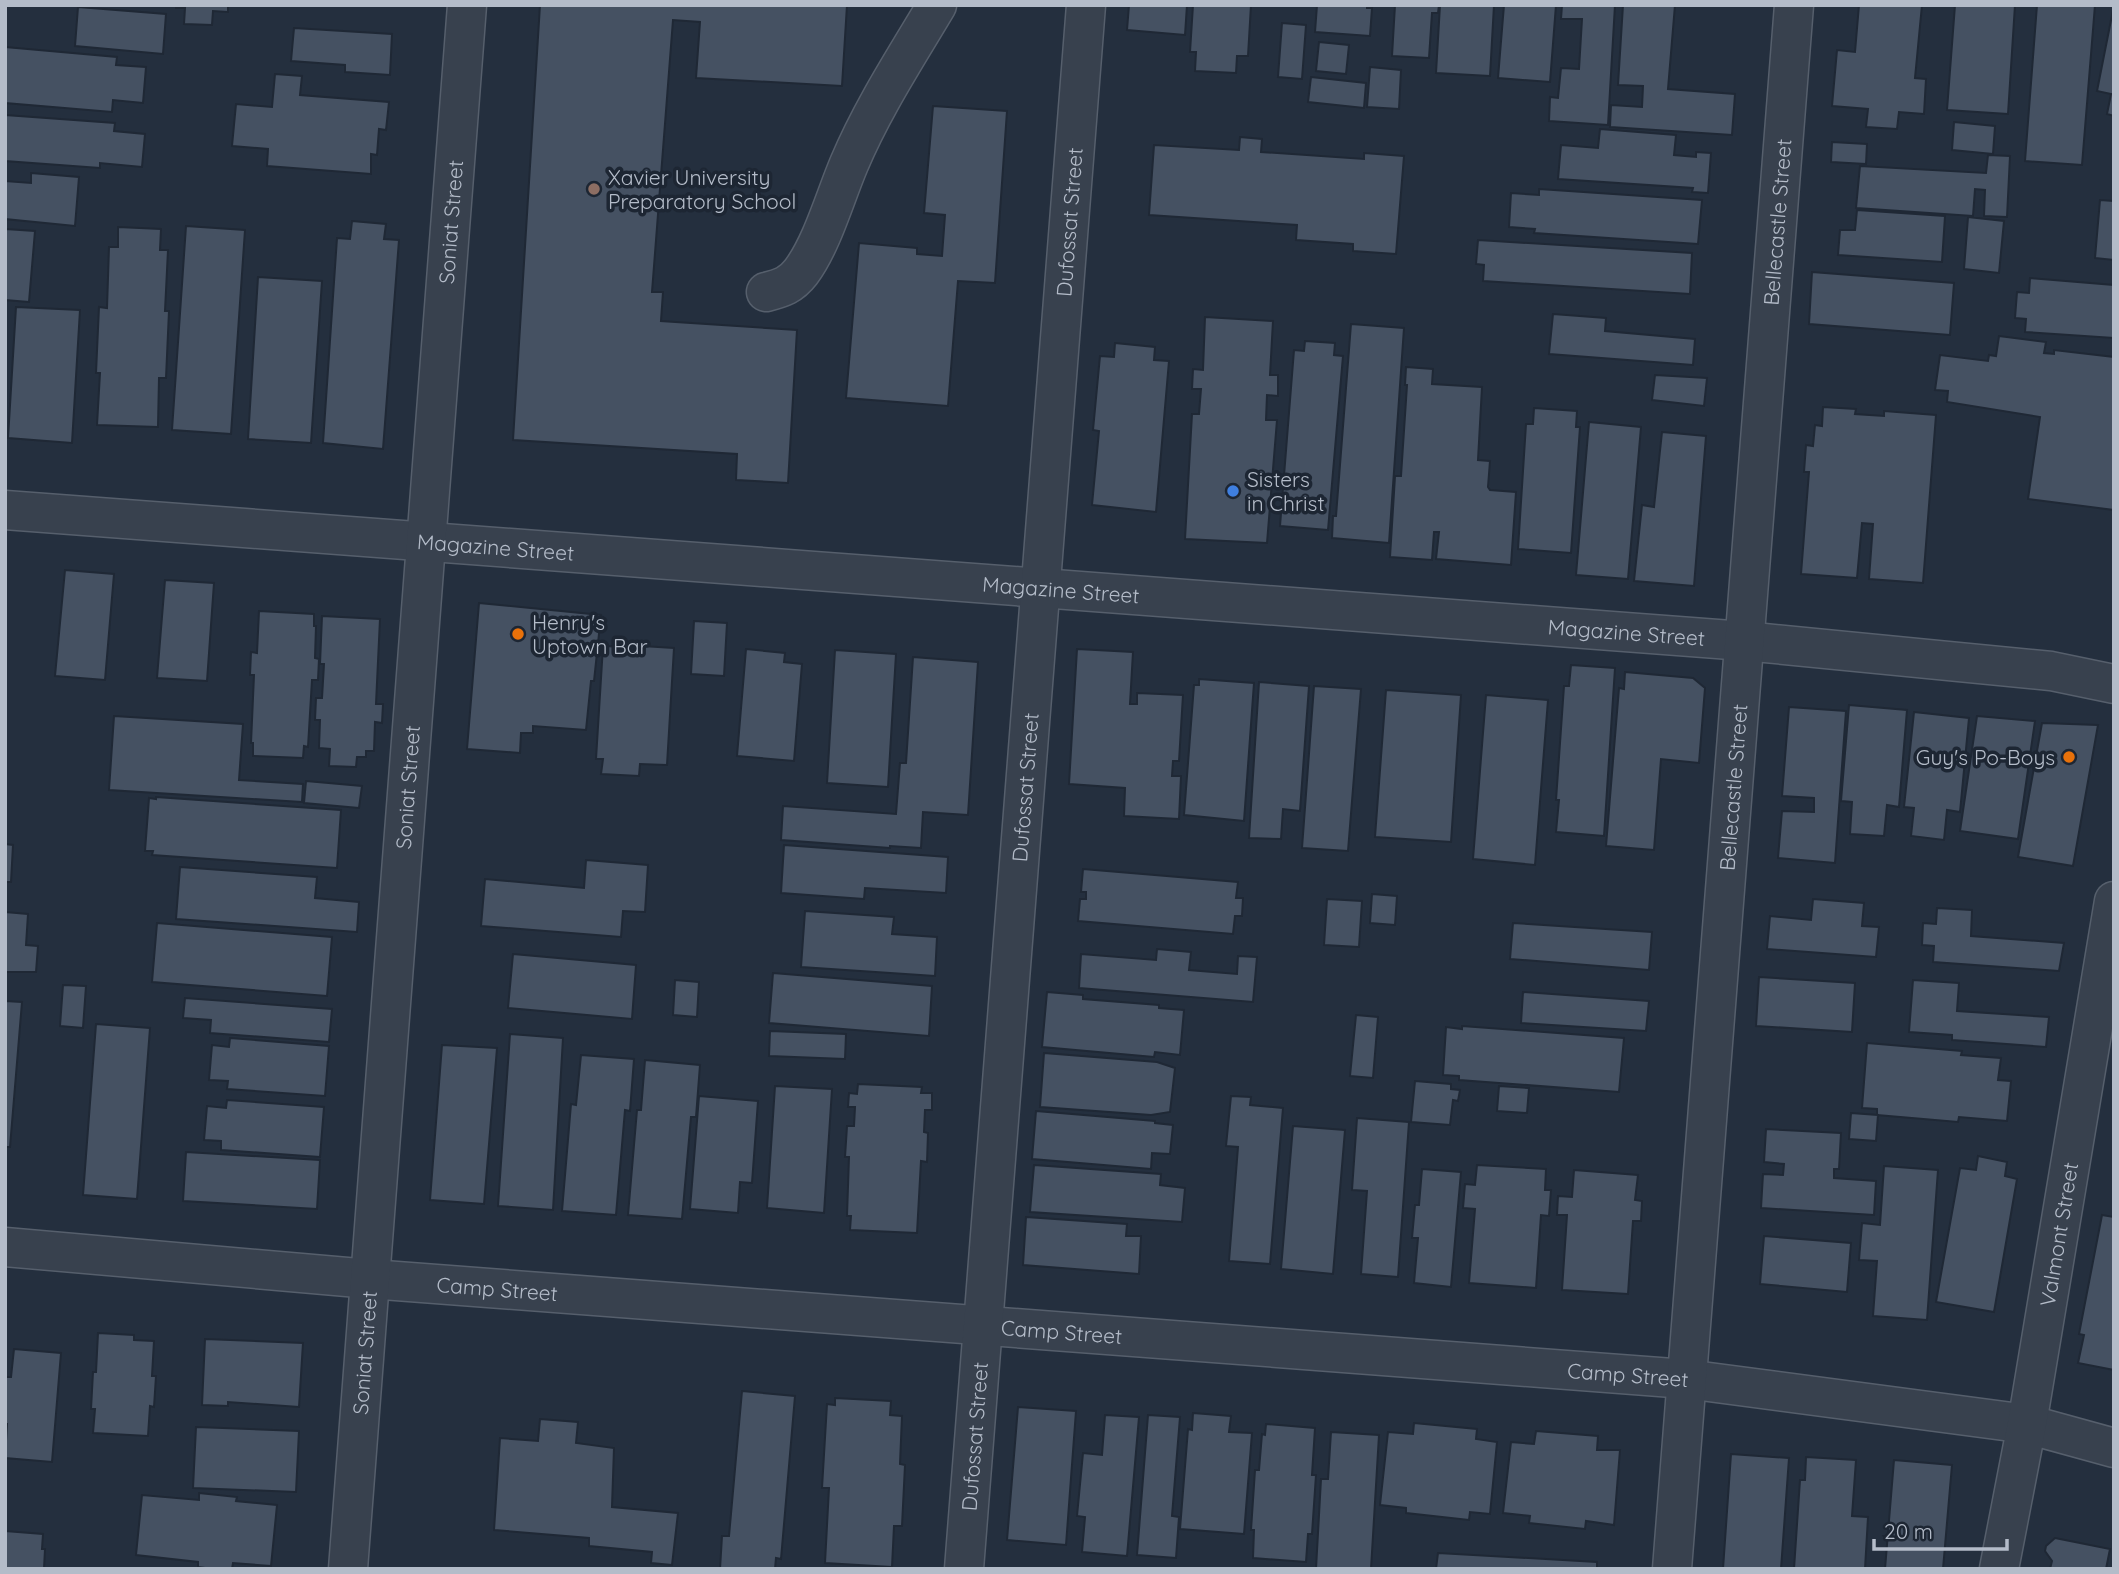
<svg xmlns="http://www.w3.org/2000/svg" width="2119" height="1574" viewBox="0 0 2119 1574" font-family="Quicksand,sans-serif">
<rect width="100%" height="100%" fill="#242f3e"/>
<path fill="#455162" stroke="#1f2835" stroke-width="2" d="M176 5H228V12L213 11 212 25 184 24 185 8H176Z
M540 5H847L842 86 696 78 700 22 673 20 652 292H663L661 321 797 330 788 483 736 480 737 454 513 440Z
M1129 5H1187L1185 35 1127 30Z
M1193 5H1251L1248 56H1237L1236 73 1195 71 1196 52H1190Z
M1317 5H1367V8H1372L1370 36 1315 32Z
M1395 5H1439L1438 13H1432L1429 58 1392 56Z
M1440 5H1494L1490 76 1436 73Z
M1504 5H1556L1550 82 1498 78Z
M1562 5H1615L1608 125 1549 121 1550 97 1558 98 1561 68 1579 69 1582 19H1561Z
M1623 5H1675L1668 89 1735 94 1732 135 1610 127 1611 105 1642 107 1643 86 1618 85Z
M1859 5H1922L1915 78 1926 79 1924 114 1899 112 1897 129 1866 127 1868 109 1832 106 1837 50 1855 52Z
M1955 5H2015L2008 114 1947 110Z
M2037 5H2095L2082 165 2025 161Z
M2114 5V116L2107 114 2111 94 2097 91Z
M78 7 166 14 163 54 75 46Z
M1282 23 1306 25 1302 79 1278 77Z
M294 28 392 34 390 75 345 72V65L291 61Z
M1319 42 1349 45 1346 74 1316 71Z
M5 47 117 57 116 65 146 67 143 103 113 100 112 112 5 103Z
M1370 67 1401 70 1399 109 1367 107Z
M275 74 302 76 300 95 389 102 386 130 379 129 377 155 371 154V174L267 166 268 149 232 146 236 104 272 107Z
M1311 77 1366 83 1364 108 1308 102Z
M933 106 1007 111 995 283 958 281 948 406 846 398 859 243 917 248V254L942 256 945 215 924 213Z
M5 115 115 123 114 131 145 134 142 167 100 163V168L5 161Z
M1954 122 1995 126 1993 154 1952 150Z
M1600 129 1676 135 1674 155 1696 157V152L1711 153 1708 193 1692 192 1693 188 1558 179 1561 145 1598 148Z
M1240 137 1262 139 1261 152 1364 159V153L1404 156 1396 254 1353 251V244L1296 240 1297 225 1149 215 1154 145 1239 150Z
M1832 142 1867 144 1866 164 1831 162Z
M1988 155 2010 156 2007 217 1984 216 1985 190 1975 189 1973 216 1856 208 1860 166 1986 173Z
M31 173 79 177 75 226 5 219V181L31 183Z
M1539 189 1702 200 1698 244 1534 233 1535 229 1509 227 1511 193 1539 195Z
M2100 200 2114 201V260L2095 258Z
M1857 210 1945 216 1942 262 1838 255 1840 230H1855Z
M1968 217 2004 221 1999 273 1964 269Z
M352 221 386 224 384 239 399 240 383 449 323 443 337 238 350 239Z
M186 226 245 230 231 434 172 430Z
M118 227 161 229 160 250H168L165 311H169L166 378H159L158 427 97 425 100 373H96L99 307 107 308 109 247H118Z
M5 229 35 231 29 302 5 300Z
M1478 240 1692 253 1690 294 1483 281 1484 265 1476 264Z
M1812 272 1954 283 1950 335 1809 324Z
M258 277 322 281 311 443 248 439Z
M2030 278 2114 285V338L2025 332 2026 319 2015 318 2017 292 2029 293Z
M16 307 80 310 72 443 8 438Z
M1553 314 1606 318 1605 331 1695 339 1693 365 1549 354Z
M1205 317 1273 321 1270 375H1278V396L1267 395 1266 420H1277L1267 543 1185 539 1192 414H1199L1201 389H1192L1193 369 1203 370Z
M1351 324 1404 328 1389 543 1332 538 1333 516H1336Z
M1999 336 2046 342 2044 353 2054 354V350L2114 357V510L2028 499 2040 417 1947 402 1948 391 1935 390 1940 355 1988 361 1989 355 1996 356Z
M1305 341 1335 343 1334 355 1343 356 1328 530 1280 526 1294 350 1304 351Z
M1115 343 1155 347 1154 360 1169 361 1156 512 1092 505 1099 431 1093 430 1100 356 1114 357Z
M1406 367 1433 369 1432 384 1482 387 1478 460 1490 461 1488 487 1490 490 1516 492 1511 565 1436 559 1439 532H1434L1432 560 1390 557 1395 476H1401L1407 385H1405Z
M1655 375 1707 378 1704 406 1652 400Z
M1823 407 1856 409 1855 414 1884 416V411L1936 415 1923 583 1869 579 1873 524 1862 523 1857 578 1801 574 1809 472H1804L1806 445 1813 446 1815 425 1822 426Z
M1534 408 1577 411 1576 427H1580L1571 553 1518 549 1526 424H1533Z
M1589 422 1641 427 1628 579 1576 575Z
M1662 432 1706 436 1694 586 1634 581 1642 505 1654 507Z
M65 570 114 574 105 680 55 676Z
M165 580 214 583 207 681 157 678Z
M479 603 601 615 594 681H591L586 730 533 726V733H521L520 753 467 749Z
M259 611 314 614V626H316L315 658 319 659 318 680H312L308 747 304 746 303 758 253 756V743H251L254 675H250L251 652 257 653Z
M322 616 380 619 376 704H383L382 723 375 722 374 751H366V757H357L356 767 329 766 330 749 319 748 320 720H315L316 698H322L324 664H320Z
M694 621 727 623 724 676 691 674Z
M603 646 627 647 626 654H642V646L674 648 667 765 640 764 639 776 601 774 603 759H596Z
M746 649 785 653 784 662 802 664 794 761 737 756Z
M1077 649 1133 652 1130 704H1137V693L1183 695 1179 761H1173L1172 776H1181L1179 819 1124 816 1125 788 1069 784Z
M835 650 896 654 888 787 827 783Z
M913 657 978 662 968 815 923 812 921 848 890 846V848L781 840 783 806 896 814 900 763H906Z
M1571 665 1615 668 1604 836 1556 832 1559 800H1556L1564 686H1569Z
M1625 672 1693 678 1705 688 1699 763 1661 759 1654 850 1606 846 1619 688 1624 689Z
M1199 679 1254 683 1244 821 1184 815 1194 685H1199Z
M1259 682 1309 686 1300 811 1283 809 1281 839 1249 838Z
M1314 686 1361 689 1348 851 1302 848Z
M1386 690 1461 695 1451 842 1375 837Z
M1486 695 1548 700 1535 865 1473 859Z
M1849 705 1907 710 1899 807 1887 805 1884 836 1850 834 1852 802 1841 801Z
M1789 707 1846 711 1835 863 1778 858 1782 811 1814 812V798L1782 796Z
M1914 712 1969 718 1960 812 1947 810 1944 840 1911 836 1914 808 1904 807Z
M114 716 243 724 239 780 303 784 302 802 109 790Z
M1977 716 2035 721 2018 839 1960 831Z
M2042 723 2098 725 2073 866 2018 857Z
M306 781 362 786 359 808 304 803Z
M156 797 341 810 337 868 152 855 153 851H145L149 798 156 799Z
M5 844 13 845 11 882H5Z
M784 845 948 857 946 893 865 888 864 899 781 893Z
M586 860 648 865 645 912 623 911 621 937 481 926 485 879 584 888Z
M180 867 317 877 315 898 359 902 357 932 176 919Z
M1083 869 1238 882 1236 898H1243L1242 916H1235L1233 934 1078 921 1080 899H1086V892H1081Z
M1372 894 1397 896 1395 925 1370 923Z
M1327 899 1362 901 1359 947 1324 945Z
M1813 899 1864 903 1862 926 1879 927 1876 957 1767 949 1770 916 1811 920Z
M1937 908 1972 910 1971 936 2064 943 2059 971 1933 962 1934 946 1922 945 1923 923 1936 924Z
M805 911 894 917 892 934 937 937 935 976 801 967Z
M5 912 28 914 26 945 38 946 36 972H5Z
M157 923 332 937 327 996 152 982Z
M1513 923 1652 932 1649 970 1510 959Z
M1157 949 1191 952 1189 970 1237 974 1238 956 1257 957 1253 1002 1079 988 1081 954 1156 960Z
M513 954 636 965 632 1019 508 1008Z
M773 973 932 986 929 1036 769 1023Z
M1759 977 1855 983 1852 1032 1756 1026Z
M675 980 699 982 697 1017 673 1015Z
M1913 980 1959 983 1957 1011 2049 1017 2046 1047 1952 1040V1035L1909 1032Z
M63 985 86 986 83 1028 60 1026Z
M1047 992 1083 995V999L1159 1005V1008L1184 1010 1180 1055 1155 1052 1154 1057 1042 1047Z
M1523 992 1649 1001 1646 1031 1521 1023Z
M185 998 332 1009 329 1042 210 1033 211 1020 183 1018Z
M5 1001 22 1002 10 1147H5Z
M1356 1015 1378 1017 1373 1078 1350 1076Z
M96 1024 150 1028 137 1199 83 1195Z
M1462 1026 1624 1038 1619 1092 1459 1080V1076L1443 1075 1446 1027 1462 1029Z
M770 1031 846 1034 845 1059 769 1056Z
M510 1034 563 1038 553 1210 498 1206Z
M230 1038 329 1046 325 1096 227 1089 228 1081 209 1080 212 1045 229 1047Z
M1867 1043 1962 1051 1961 1055 2001 1058 1998 1080 2011 1081 2007 1121 1959 1117 1958 1122 1877 1115V1109L1862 1108Z
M442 1045 497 1048 484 1204 430 1200Z
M1044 1053 1157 1062 1175 1068 1170 1112 1151 1115 1040 1107Z
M581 1055 634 1059 630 1111 625 1110 616 1215 562 1211 571 1104 576 1105Z
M645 1060 700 1065 696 1117H691L682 1219 628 1215 637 1110H641Z
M1415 1081 1451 1084V1089L1460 1090 1458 1101 1453 1100 1450 1125 1411 1122Z
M858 1084 922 1087 921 1093H932V1110H925L924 1132 928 1133 927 1162 921 1161 917 1233 850 1230 851 1216H847L849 1157H845L847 1126H854L855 1107H848L849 1093 857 1094Z
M775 1086 832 1089 824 1213 767 1208Z
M1499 1086 1529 1088 1527 1113 1497 1111Z
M699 1096 758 1101 752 1183 740 1182 738 1213 690 1209Z
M1231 1096 1251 1097 1250 1105 1283 1108 1270 1264 1229 1261 1238 1147 1226 1146Z
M227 1100 324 1107 320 1157 221 1150V1141L204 1140 207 1106 226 1108Z
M1036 1111 1155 1121V1123L1173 1125 1170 1154 1152 1153 1151 1169 1032 1159Z
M1851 1113 1878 1115 1876 1141 1849 1139Z
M1357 1118 1409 1122 1398 1277 1361 1274 1367 1191 1352 1190Z
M1293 1126 1345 1130 1333 1274 1281 1269Z
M1766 1129 1841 1133 1839 1169H1834V1178L1876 1181 1874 1215 1761 1208 1763 1174 1783 1175 1784 1164 1764 1162Z
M186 1152 320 1160 317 1209 183 1201Z
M1978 1156 2007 1162 2005 1176 2017 1179 1994 1312 1936 1302 1960 1168 1976 1170Z
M1034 1165 1161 1174 1160 1185 1185 1188 1182 1222 1030 1212Z
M1477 1165 1546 1169 1545 1190H1551L1549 1216 1541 1215 1536 1288 1469 1283 1475 1209 1463 1208 1465 1184 1475 1185Z
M1884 1166 1938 1170 1927 1320 1873 1316 1877 1261 1859 1260 1862 1223 1880 1225Z
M1422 1169 1461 1172 1451 1287 1414 1283 1418 1238H1412L1415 1205H1419Z
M1574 1170 1638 1175 1635 1200 1642 1201 1641 1221H1633L1628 1294 1562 1290 1567 1215H1557L1558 1196 1572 1197Z
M2102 1215 2114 1217V1370L2078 1363 2084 1335 2079 1334Z
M1026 1217 1127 1224 1126 1236H1141L1139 1274 1023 1265Z
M1764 1236 1851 1243 1847 1292 1760 1284Z
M98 1333 134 1335V1340L154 1341 152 1376H156L154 1407 150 1406 148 1436 93 1433 95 1409H91L93 1372H96Z
M205 1339 303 1343 299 1407 228 1402V1406L202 1405Z
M14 1349 61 1353 52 1462 5 1458 7 1424H5V1377H11Z
M742 1391 795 1396 781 1559 776 1558 775 1569H720L722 1536H729Z
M835 1398 891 1401 890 1415 902 1416 900 1464 905 1465 902 1526H894L892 1567 825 1563 829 1488H822L827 1404 835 1405Z
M1018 1407 1076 1411 1066 1545 1007 1540Z
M1193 1413 1231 1416 1229 1432 1252 1433 1244 1534 1180 1529 1188 1429 1192 1430Z
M1105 1415 1139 1417 1127 1556 1082 1552 1085 1517 1077 1516 1083 1453 1102 1455Z
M1148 1415 1180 1417 1172 1516 1179 1517 1176 1558 1137 1555Z
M540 1419 578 1422 576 1443 614 1448 612 1507 678 1513 672 1565 651 1563 652 1552 589 1546V1538L494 1530 500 1438 538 1441Z
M1414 1423 1477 1429 1476 1439 1497 1442 1490 1514 1470 1512 1469 1520 1406 1513V1508L1380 1505 1388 1432 1413 1434Z
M1266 1424 1315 1428 1312 1475H1316L1312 1534H1308L1306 1562 1253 1558 1254 1530H1251L1255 1470H1259L1262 1434 1265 1435Z
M196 1427 299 1431 296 1492 193 1488Z
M1536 1431 1598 1436 1597 1450H1620L1614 1525 1586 1521 1585 1529 1529 1523 1530 1516 1503 1513 1511 1442 1534 1444Z
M1331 1432 1379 1435 1371 1569H1316L1321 1479H1328Z
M1731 1454 1789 1458 1781 1569H1723Z
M1806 1457 1856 1460 1852 1516 1868 1517 1865 1569H1794L1800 1480H1805Z
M1894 1460 1952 1465 1943 1569H1885Z
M199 1493 237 1497 236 1501 277 1505 271 1566 233 1563 232 1569H212L198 1567V1562L136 1555 142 1495 199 1500Z
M5 1531 43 1534 42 1549H45L44 1569H5Z
M2055 1538 2110 1549 2106 1569H2050L2052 1561 2045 1551 2046 1546Z
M1438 1553 1597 1562V1569H1436Z"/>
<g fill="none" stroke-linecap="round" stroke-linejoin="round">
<defs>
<g id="minor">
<path d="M766 292C782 288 791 285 801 272 822 244 835 197 849 164 872 109 906 57 937 5"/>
<path id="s1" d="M5 510 1744 641 2051 671 2114 684"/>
<path id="s2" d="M5 1247 370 1279 1686 1379 2027 1424 2114 1448"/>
<path id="s3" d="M348 1569 467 5"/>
<path id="s4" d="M964 1569 1086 5"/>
<path id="s5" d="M1672 1569 1794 5"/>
<path id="s6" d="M1999 1569 2027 1424 2114 901"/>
</g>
</defs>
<use href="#minor" stroke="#565f6c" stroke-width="41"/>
<use href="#minor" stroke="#38414e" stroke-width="38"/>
</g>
<circle fill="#8d6e63" stroke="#1d2633" stroke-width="2.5" cx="594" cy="189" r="7"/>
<circle fill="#3f7fe0" stroke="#1d2633" stroke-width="2.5" cx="1233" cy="491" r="7"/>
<g fill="#e8710a" stroke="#1d2633" stroke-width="2.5">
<circle cx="518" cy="634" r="7"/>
<circle cx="2069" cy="757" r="7"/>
</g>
<g text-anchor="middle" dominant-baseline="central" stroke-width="7" stroke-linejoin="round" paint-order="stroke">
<g font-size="21" fill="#b4bcc9" stroke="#1d2633" text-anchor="start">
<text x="608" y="177">Xavier University<tspan x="608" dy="24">Preparatory School</tspan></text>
<text x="1247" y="479">Sisters<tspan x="1247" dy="24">in Christ</tspan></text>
<text x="532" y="622">Henry's<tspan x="532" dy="24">Uptown Bar</tspan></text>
<text x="2055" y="757" text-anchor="end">Guy's Po-Boys</text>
</g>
<g font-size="21" fill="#b4bcc9" stroke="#1d2633">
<text stroke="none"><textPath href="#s3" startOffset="1351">Soniat Street</textPath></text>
<text stroke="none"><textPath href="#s4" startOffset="1351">Dufossat Street</textPath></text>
<text stroke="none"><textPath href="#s5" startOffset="1351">Bellecastle Street</textPath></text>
<text stroke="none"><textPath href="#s1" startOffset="492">Magazine Street</textPath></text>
<text stroke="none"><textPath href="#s1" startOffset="1059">Magazine Street</textPath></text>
<text stroke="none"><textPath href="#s1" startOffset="1626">Magazine Street</textPath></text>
<text stroke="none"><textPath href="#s3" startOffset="784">Soniat Street</textPath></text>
<text stroke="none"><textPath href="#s4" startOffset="784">Dufossat Street</textPath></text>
<text stroke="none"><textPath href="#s5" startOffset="784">Bellecastle Street</textPath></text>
<text stroke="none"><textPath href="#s6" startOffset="340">Valmont Street</textPath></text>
<text stroke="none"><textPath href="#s2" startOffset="494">Camp Street</textPath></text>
<text stroke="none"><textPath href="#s2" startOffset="1060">Camp Street</textPath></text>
<text stroke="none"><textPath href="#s3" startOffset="217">Soniat Street</textPath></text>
<text stroke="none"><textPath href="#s2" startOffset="1628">Camp Street</textPath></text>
<text stroke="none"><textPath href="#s4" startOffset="133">Dufossat Street</textPath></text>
</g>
</g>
<rect width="2119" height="1574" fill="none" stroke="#b4bcc9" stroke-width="14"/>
<path d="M1874 1539v10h133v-10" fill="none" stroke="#b4bcc9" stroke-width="3.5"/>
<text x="1884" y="1539" font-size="21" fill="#b4bcc9" stroke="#1d2633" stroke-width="5" paint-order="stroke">20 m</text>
</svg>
